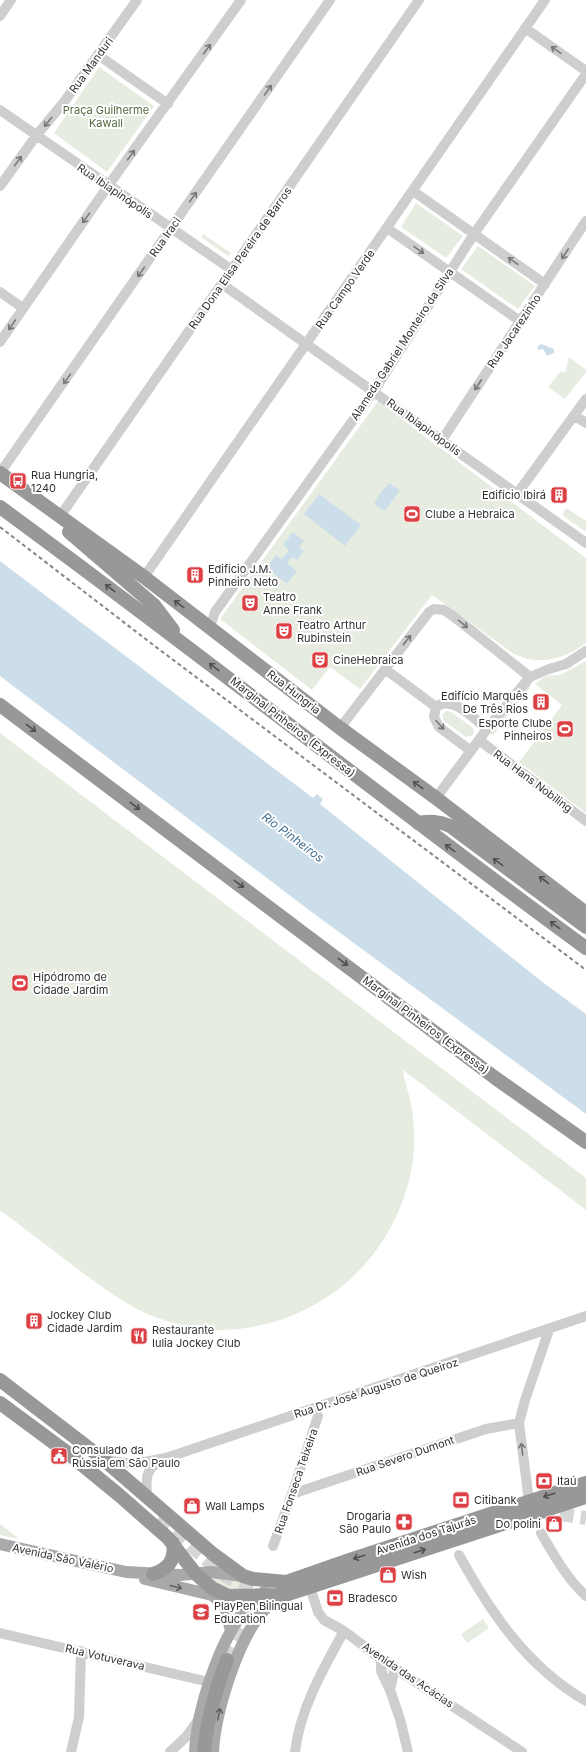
<svg xmlns="http://www.w3.org/2000/svg" width="586" height="1752" viewBox="0 0 586 1752" font-family="Inter,sans-serif">
<rect width="100%" height="100%" fill="#fff"/>
<path fill="#e6ede0" d="M99 67 154 106 107 172 54 133Z
M416 203 463 236 446 258 401 227Z
M203 234 231 253 228 256 201 237Z
M478 246 535 286 518 309 461 269Z
M569 357 586 370V372L565 399 548 387 561 371 565 373Z
M378 401 586 558V643C564 660 536 667 511 652L432 595 360 689 330 667 312 690 220 619Z
M566 508 586 521V532L562 515Z
M586 661V813L519 762 562 705 535 684 546 676 560 675Z
M529 684 531 686 527 692 493 735 490 733Z
M446 711 451 712 473 728 474 732 472 736 466 737 444 721 442 715Z
M0 733 586 1178V1210L403 1070C404 1081 409 1093 411 1104 415 1122 415 1149 412 1167 395 1260 318 1327 223 1330 202 1331 179 1325 158 1318 128 1308 101 1286 75 1267 50 1248 25 1229 0 1210Z
M0 1524 19 1539 0 1535Z
M212 1574 222 1575 243 1583 241 1592H232L208 1581Z
M483 1619 489 1628 467 1643 461 1634Z"/>
<path fill="#cddeeb" d="M541 344 554 349V353L547 356 543 349 538 350 537 347Z
M389 483 400 490 385 511 374 504 381 492Z
M319 494 361 525 345 546 304 514Z
M293 532 304 541 299 547 304 551 297 560 292 557 287 563 297 571 287 584 266 568 276 555 282 559 289 550 283 545Z
M0 561 313 798 317 794 323 799 320 804 541 981 586 1014V1114L305 907 0 676Z"/>
<g fill="none" stroke-linecap="round" stroke-linejoin="round">
<path stroke="#d6d6d6" stroke-width="14" stroke-dasharray="14 7" stroke-linecap="butt" d="M539 1511 586 1518
M159 1517 222 1573 236 1582 270 1593
M227 1660C237 1634 248 1612 270 1594"/>
<path stroke="#cecece" stroke-width="10" d="M0 16 11 0
M525 28 586 71
M98 55 168 104
M0 110 232 270
M0 186 36 136 64 102 137 0
M413 191 545 284
M387 228 520 321
M222 284 586 543
M0 292 23 308
M0 342 108 186 241 0
M575 416 586 423
M442 440 586 221
M0 473 330 0
M517 494 586 399
M61 515 419 0
M144 577 545 0
M210 627 215 612 374 391 474 234 586 74
M385 669 436 707
M340 728 429 612 434 609 444 610 453 616 530 677
M479 740 586 821
M471 751 439 727 434 717 436 707C452 694 474 719 487 729
M436 798 487 729 530 677 549 669 566 664 586 651
M104 1460 134 1464 166 1458 586 1316
M292 1494 486 1429 519 1423
M147 1496C146 1479 145 1470 160 1461
M529 1501 519 1423 525 1400 549 1330
M541 1533C554 1555 567 1579 586 1596
M273 1546 292 1494 318 1416
M459 1555C491 1613 527 1667 586 1701
M310 1587 318 1612 324 1620 344 1631 381 1659 522 1752
M0 1633 209 1682
M381 1659V1671L390 1690 400 1719 408 1752
M390 1690 395 1667
M71 1752 79 1717 81 1651
M170 1752 186 1737 199 1719
M295 1752C300 1709 323 1669 344 1631"/>
<path stroke="#a9a9a9" stroke-width="12" d="M0 1544 126 1572 180 1575 211 1572 243 1576
M145 1579 212 1595 225 1596
M212 1595 225 1606 231 1631
M195 1752C197 1710 219 1641 246 1609 251 1602 258 1597 264 1592
M213 1752C215 1713 238 1637 265 1609 271 1603 278 1599 285 1595"/>
<path stroke="#989898" stroke-width="14" d="M0 473 144 577 340 728 436 798 586 913
M0 507C197 651 389 804 586 948
M69 532 154 605 173 630
M0 705 494 1077 586 1142
M418 823C430 821 439 821 450 826L586 927
M0 1380 103 1459 213 1554 243 1576 253 1579 286 1582 349 1560 586 1483
M0 1403 69 1454 119 1495 168 1538 195 1573 205 1582 212 1588 228 1596 285 1595 586 1497
M153 1574C168 1569 176 1560 173 1543
M204 1752C207 1720 215 1691 227 1660"/>
<path stroke="#868686" stroke-width="2" stroke-dasharray="4 3" stroke-linecap="butt" d="M0 527 156 647 586 970"/>
</g>
<defs><path id="oneway-shaft" d="M-6 0H5M1.5-3L5.5 0L1.5 3" fill="none" stroke-width="1.6" stroke-linecap="round" stroke-linejoin="round"/></defs>
<g stroke="#787878">
<use href="#oneway-shaft" transform="translate(207 49) rotate(-54)"/>
<use href="#oneway-shaft" transform="translate(556 50) rotate(-145)"/>
<use href="#oneway-shaft" transform="translate(268 90) rotate(-55)"/>
<use href="#oneway-shaft" transform="translate(48 122) rotate(129)"/>
<use href="#oneway-shaft" transform="translate(131 155) rotate(-54)"/>
<use href="#oneway-shaft" transform="translate(18 161) rotate(-54)"/>
<use href="#oneway-shaft" transform="translate(193 197) rotate(-55)"/>
<use href="#oneway-shaft" transform="translate(86 218) rotate(125)"/>
<use href="#oneway-shaft" transform="translate(419 250) rotate(35)"/>
<use href="#oneway-shaft" transform="translate(565 254) rotate(123)"/>
<use href="#oneway-shaft" transform="translate(513 261) rotate(-145)"/>
<use href="#oneway-shaft" transform="translate(141 272) rotate(125)"/>
<use href="#oneway-shaft" transform="translate(12 325) rotate(124)"/>
<use href="#oneway-shaft" transform="translate(67 379) rotate(125)"/>
<use href="#oneway-shaft" transform="translate(478 385) rotate(123)"/>
<use href="#oneway-shaft" transform="translate(463 624) rotate(39)"/>
<use href="#oneway-shaft" transform="translate(407 640) rotate(-52)"/>
<use href="#oneway-shaft" transform="translate(440 725) rotate(48)"/>
<use href="#oneway-shaft" transform="translate(522 1449) rotate(-96)"/>
</g>
<g stroke="#505050">
<use href="#oneway-shaft" transform="translate(110 588) rotate(-143)"/>
<use href="#oneway-shaft" transform="translate(179 604) rotate(-143)"/>
<use href="#oneway-shaft" transform="translate(214 667) rotate(-142)"/>
<use href="#oneway-shaft" transform="translate(31 728) rotate(37)"/>
<use href="#oneway-shaft" transform="translate(418 785) rotate(-144)"/>
<use href="#oneway-shaft" transform="translate(135 806) rotate(37)"/>
<use href="#oneway-shaft" transform="translate(450 848) rotate(-143)"/>
<use href="#oneway-shaft" transform="translate(498 862) rotate(-144)"/>
<use href="#oneway-shaft" transform="translate(544 880) rotate(-143)"/>
<use href="#oneway-shaft" transform="translate(239 884) rotate(37)"/>
<use href="#oneway-shaft" transform="translate(555 925) rotate(-144)"/>
<use href="#oneway-shaft" transform="translate(343 962) rotate(37)"/>
<use href="#oneway-shaft" transform="translate(549 1495) rotate(162)"/>
<use href="#oneway-shaft" transform="translate(420 1551) rotate(-18)"/>
<use href="#oneway-shaft" transform="translate(359 1557) rotate(162)"/>
</g>
<g stroke="#616161">
<use href="#oneway-shaft" transform="translate(176 1587) rotate(14)"/>
<use href="#oneway-shaft" transform="translate(219 1714) rotate(-77)"/>
</g>
<defs>
<symbol id="bus-square" viewBox="-11 -11 22 22"><rect x="-9" y="-9" width="18" height="18" rx="4" fill="#dc3f44" stroke="#fff"/><path d="M-5-6H5V4H4V6H2V4H-2V6H-4V4H-5ZM-3.5-4V0h7V-4ZM-3.5 1.2v1.5H-2V1.2ZM2 1.2v1.5H3.5V1.2Z" fill="#fff"/></symbol>
<symbol id="building-square" viewBox="-11 -11 22 22"><rect x="-9" y="-9" width="18" height="18" rx="4" fill="#dc3f44" stroke="#fff"/><path d="M-4-6H4V6H1V3H-1V6H-4ZM-2.5-4.3h1.7v1.8h-1.7ZM.8-4.3h1.7v1.8H.8ZM-2.5-1h1.7V.8h-1.7ZM.8-1h1.7V.8H.8Z" fill="#fff"/></symbol>
<symbol id="stadium-square" viewBox="-11 -11 22 22"><rect x="-9" y="-9" width="18" height="18" rx="4" fill="#dc3f44" stroke="#fff"/><path d="M0-5a6.5 5 0 1 0 0 10a6.5 5 0 1 0 0-10ZM-3.5-1.8h7v3.6h-7Z" fill="#fff"/></symbol>
<symbol id="theatre-square" viewBox="-11 -11 22 22"><rect x="-9" y="-9" width="18" height="18" rx="4" fill="#dc3f44" stroke="#fff"/><path d="M-5-5.5Q0-4 5-5.5V0Q5 5 0 6Q-5 5-5 0ZM-3.3-2.5H-1v1.5H-3.3ZM1-2.5H3.3v1.5H1ZM-2.8 1Q0 5.5 2.8 1Z" fill="#fff"/></symbol>
<symbol id="restaurant-square" viewBox="-11 -11 22 22"><rect x="-9" y="-9" width="18" height="18" rx="4" fill="#dc3f44" stroke="#fff"/><path d="M-5-6h1v4h1v-4h1v4h1v-4h1v5L-1.5 .5V6h-2V.5L-5-1ZM5-6V6H3V1.5H1.5Q1.5-4 5-6Z" fill="#fff"/></symbol>
<symbol id="civic-square" viewBox="-11 -11 22 22"><rect x="-9" y="-9" width="18" height="18" rx="4" fill="#dc3f44" stroke="#fff"/><path d="M-.6-6.5H3V-4.5H.6V-3L4-1V1h2V6H-6V1h2V-1L-.6-3ZM-1.2 2.5V6h2.4V2.5Z" fill="#fff"/></symbol>
<symbol id="bank-square" viewBox="-11 -11 22 22"><rect x="-9" y="-9" width="18" height="18" rx="4" fill="#dc3f44" stroke="#fff"/><path d="M-6-4H6V4H-6ZM0-2.3a2.3 2.3 0 1 0 0 4.6a2.3 2.3 0 1 0 0-4.6Z" fill="#fff"/></symbol>
<symbol id="shop-square" viewBox="-11 -11 22 22"><rect x="-9" y="-9" width="18" height="18" rx="4" fill="#dc3f44" stroke="#fff"/><path d="M-5-2.5h2.3a2.7 3.5 0 0 1 5.4 0H5L5.5 6h-11ZM-1.5-2.5h3a1.5 2.3 0 0 0-3 0Z" fill="#fff"/></symbol>
<symbol id="pharmacy-square" viewBox="-11 -11 22 22"><rect x="-9" y="-9" width="18" height="18" rx="4" fill="#dc3f44" stroke="#fff"/><path d="M-2-6h4v4h4v4h-4v4h-4v-4h-4v-4h4Z" fill="#fff"/></symbol>
<symbol id="school-square" viewBox="-11 -11 22 22"><rect x="-9" y="-9" width="18" height="18" rx="4" fill="#dc3f44" stroke="#fff"/><path d="M0-5L7-2L0 1L-7-2ZM-4 1L0 2.5L4 1V4Q0 6-4 4Z" fill="#fff"/></symbol>
</defs>
<g fill-rule="evenodd">
<use href="#bus-square" x="8" y="471" width="20" height="20"/>
<use href="#building-square" x="549" y="485" width="20" height="20"/>
<use href="#stadium-square" x="402" y="504" width="20" height="20"/>
<use href="#building-square" x="185" y="565" width="20" height="20"/>
<use href="#theatre-square" x="240" y="593" width="20" height="20"/>
<use href="#theatre-square" x="274" y="621" width="20" height="20"/>
<use href="#theatre-square" x="310" y="650" width="20" height="20"/>
<use href="#building-square" x="531" y="692" width="20" height="20"/>
<use href="#stadium-square" x="555" y="719" width="20" height="20"/>
<use href="#stadium-square" x="10" y="973" width="20" height="20"/>
<use href="#building-square" x="24" y="1311" width="20" height="20"/>
<use href="#restaurant-square" x="129" y="1326" width="20" height="20"/>
<use href="#civic-square" x="49" y="1446" width="20" height="20"/>
<use href="#bank-square" x="534" y="1471" width="20" height="20"/>
<use href="#bank-square" x="451" y="1490" width="20" height="20"/>
<use href="#shop-square" x="182" y="1496" width="20" height="20"/>
<use href="#pharmacy-square" x="394" y="1512" width="20" height="20"/>
<use href="#shop-square" x="544" y="1514" width="20" height="20"/>
<use href="#shop-square" x="378" y="1565" width="20" height="20"/>
<use href="#bank-square" x="325" y="1588" width="20" height="20"/>
<use href="#school-square" x="191" y="1602" width="20" height="20"/>
</g>
<g text-anchor="middle" dominant-baseline="central" stroke-width="4" stroke-linejoin="round" paint-order="stroke">
<g font-size="11" fill="#313131" stroke="#fff">
<text transform="translate(91 65) rotate(-54)">Rua Manduri</text>
<text transform="translate(115 191) rotate(34)">Rua Ibiapinópolis</text>
<text transform="translate(165 237) rotate(-55)">Rua Iraci</text>
<text transform="translate(240 258) rotate(-55)">Rua Dona Elisa Pereira de Barros</text>
<text transform="translate(345 289) rotate(-55)">Rua Campo Verde</text>
<text transform="translate(514 331) rotate(-56)">Rua Jacarezinho</text>
<text transform="translate(402 344) rotate(-57)">Alameda Gabriel Monteiro da Silva</text>
<text transform="translate(424 427) rotate(36)">Rua Ibiapinópolis</text>
<text transform="translate(294 692) rotate(38)">Rua Hungria</text>
<text transform="translate(293 727) rotate(38)">Marginal Pinheiros (Expressa)</text>
<text transform="translate(533 781) rotate(37)">Rua Hans Nobiling</text>
<text transform="translate(426 1025) rotate(37)">Marginal Pinheiros (Expressa)</text>
<text transform="translate(376 1388) rotate(-18)">Rua Dr. José Augusto de Queiroz</text>
<text transform="translate(405 1456) rotate(-19)">Rua Severo Dumont</text>
<text transform="translate(296 1481) rotate(-71)">Rua Fonseca Teixeira</text>
<text transform="translate(426 1535) rotate(-18)">Avenida dos Tajurás</text>
<text transform="translate(63 1558) rotate(12)">Avenida São Valério</text>
<text transform="translate(105 1657) rotate(13)">Rua Votuverava</text>
<text transform="translate(408 1675) rotate(34)">Avenida das Acácias</text>
</g>
<g font-size="11" fill="#526b40" stroke="#fff">
<text x="106" y="110">Praça Guilherme<tspan x="106" dy="13">Kawall</tspan></text>
</g>
<g font-size="11" fill="#313131" stroke="#fff" text-anchor="start">
<text x="31" y="475">Rua Hungria,<tspan x="31" dy="13">1240</tspan></text>
<text x="546" y="495" text-anchor="end">Edifício Ibirá</text>
<text x="425" y="514">Clube a Hebraica</text>
<text x="208" y="569">Edifício J.M.<tspan x="208" dy="13">Pinheiro Neto</tspan></text>
<text x="263" y="597">Teatro<tspan x="263" dy="13">Anne Frank</tspan></text>
<text x="297" y="625">Teatro Arthur<tspan x="297" dy="13">Rubinstein</tspan></text>
<text x="333" y="660">CineHebraica</text>
<text x="528" y="696" text-anchor="end">Edifício Marquês<tspan x="528" dy="13">De Três Rios</tspan></text>
<text x="552" y="723" text-anchor="end">Esporte Clube<tspan x="552" dy="13">Pinheiros</tspan></text>
<text x="33" y="977">Hipódromo de<tspan x="33" dy="13">Cidade Jardim</tspan></text>
<text x="47" y="1315">Jockey Club<tspan x="47" dy="13">Cidade Jardim</tspan></text>
<text x="152" y="1330">Restaurante<tspan x="152" dy="13">Iulia Jockey Club</tspan></text>
<text x="72" y="1450">Consulado da<tspan x="72" dy="13">Rússia em São Paulo</tspan></text>
<text x="557" y="1481">Itaú</text>
<text x="474" y="1500">Citibank</text>
<text x="205" y="1506">Wall Lamps</text>
<text x="391" y="1516" text-anchor="end">Drogaria<tspan x="391" dy="13">São Paulo</tspan></text>
<text x="541" y="1524" text-anchor="end">Do polini</text>
<text x="401" y="1575">Wish</text>
<text x="348" y="1598">Bradesco</text>
<text x="214" y="1606">PlayPen Bilingual<tspan x="214" dy="13">Education</tspan></text>
</g>
<g font-size="12" font-style="italic" fill="#426e8f" stroke="#fff">
<text transform="translate(293 837) rotate(37)">Rio Pinheiros</text>
</g>
</g>
</svg>
